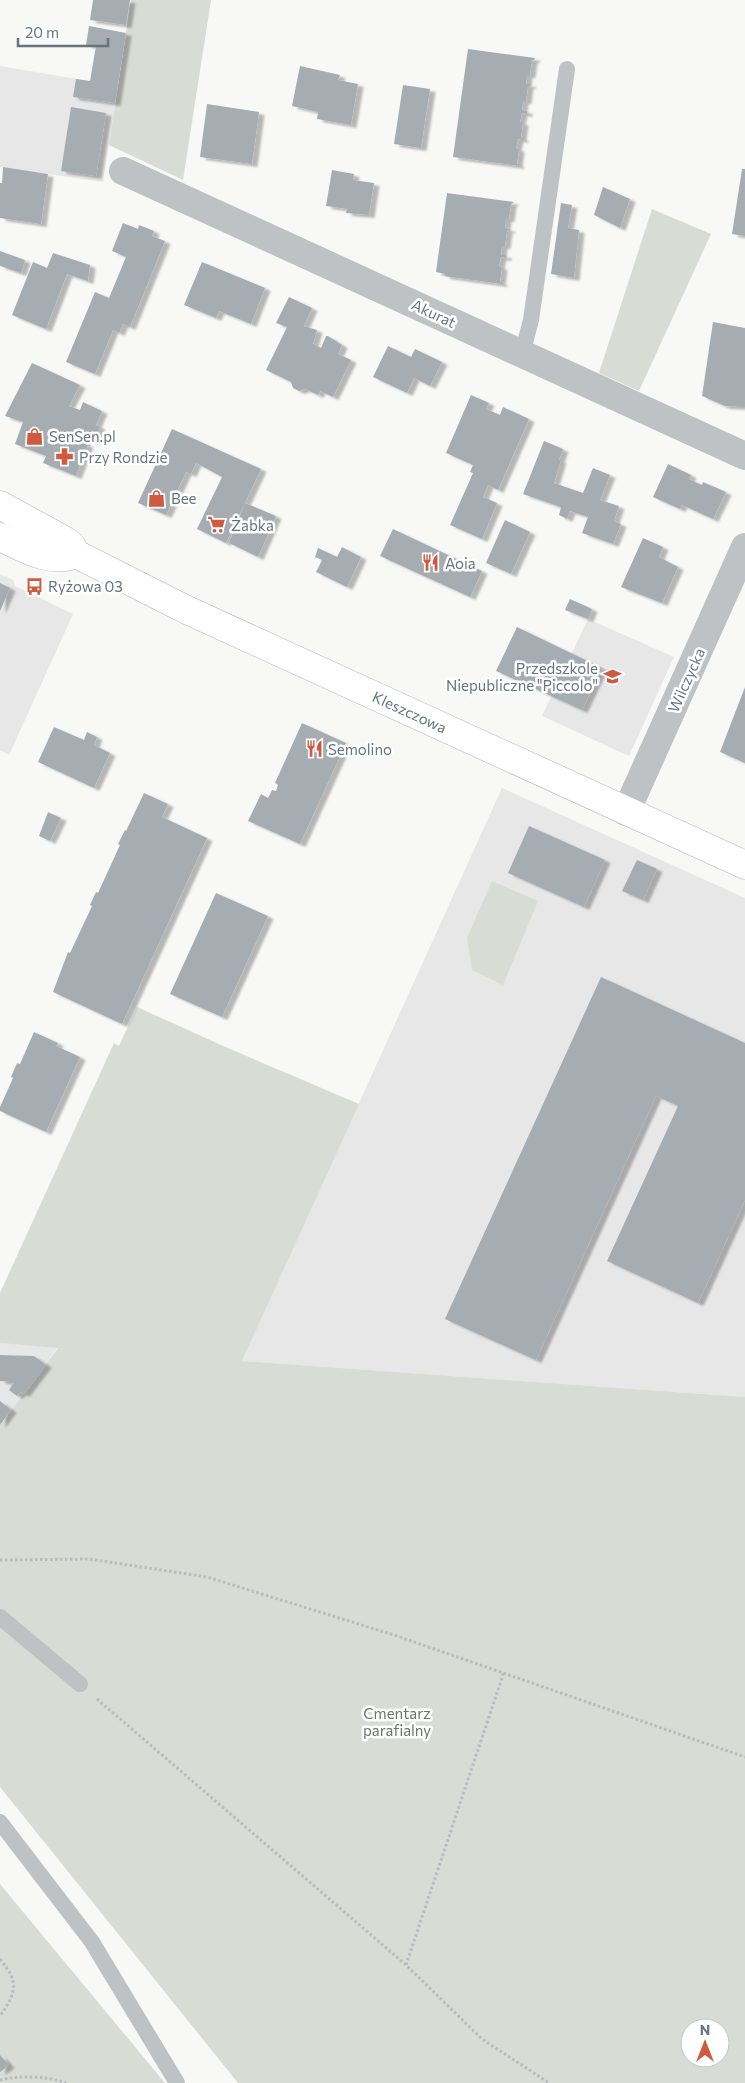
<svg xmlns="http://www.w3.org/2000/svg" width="745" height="2083" viewBox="0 0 745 2083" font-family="Commissioner,sans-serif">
<defs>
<filter id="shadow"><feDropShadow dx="5.5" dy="3" stdDeviation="1" flood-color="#0004"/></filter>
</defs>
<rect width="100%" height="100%" fill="#f8f8f6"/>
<path fill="#e6e7e6" d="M0 66 118 86 103 182 0 167Z
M0 574 13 580 15 586 73 614 9 755 0 750Z
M588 619 674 657 629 756 542 716Z
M502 788 745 898V1397L242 1361Z
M0 1343 58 1347 0 1425Z"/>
<path fill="#d8dcd5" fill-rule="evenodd" d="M131 0H211L183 180 109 145Z
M652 209 711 234 639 391 599 373Z
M492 881 538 901 503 985 472 970 467 938Z
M137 1007 230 1049 359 1104 242 1361 745 1397V2083H238L0 1787V1425L58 1348 0 1343V1293L114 1043 119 1046ZM690 2028H720V2058H690Z
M0 1884 165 2083H0Z"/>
<path fill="#a6adb2" filter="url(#shadow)" d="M93 0H130L126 25 90 20Z
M89 26 126 33 115 103 73 97 76 79 90 81 96 46 86 45Z
M468 49 535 58 534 60H532L530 75H527L526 84H531L530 86H528L526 101H523L522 110 527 111V114L522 113 520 122H523L521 138H523V140L518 139 516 148 519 149 517 164H519V166L453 157Z
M300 66 340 75 338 80 358 84 351 125 317 119 318 112 292 106Z
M403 85 430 89 421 148 394 144Z
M207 104 259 112 252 164 200 157Z
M71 107 106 113 96 176 61 171Z
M3 167 48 174 41 224 0 218V183H2Z
M742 169H745V236L732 234Z
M332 170 354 174 353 180 374 183 369 215 346 213 347 209 326 206Z
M603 187 630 199 620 228 594 215Z
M447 193 514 202 511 204 509 219H506L505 228 510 229V231L507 230 505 246H502L501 255H506V258L501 257 499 266 502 267 500 282H502V284L444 276 445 274 436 272Z
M561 203 572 205 568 228 579 230 574 278 551 274Z
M123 223 138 229 139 225 154 231 152 236 165 241 130 327 123 324 119 333 113 330 95 374 66 362 95 292 109 298 126 257 112 251Z
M0 251 25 260 21 273 0 266Z
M53 253 90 265 88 281 67 274 46 329 12 315 33 262 47 268Z
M202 262 265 288 251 324 219 311 216 318 184 305Z
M289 297 312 308 304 326 317 330 313 344 321 348 326 336H328L342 345 338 354 351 360 333 397 320 391 318 395 305 389 299 391 293 388 291 382 266 370 287 327 276 323Z
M713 322 745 328V407L725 406 702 396Z
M388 346 411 357 415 349 442 362 430 386 414 378 407 393 373 377Z
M32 363 80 385 69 406 80 410 83 402 102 411 96 425 100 427 94 442 92 441V439L87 437 84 443 88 445 76 476 43 463 46 456 15 444 23 422 5 416Z
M471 395 489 403 486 409 500 415 503 407 529 419 498 490 488 485 483 497 497 503 482 539 450 525 473 473 470 472 473 465 446 453Z
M172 429 261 469 226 543 197 529 222 477 196 463 191 474 186 472 166 515 138 503Z
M544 441 563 449 559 460H561L554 483 583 493 593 468 610 475 600 500 619 506 614 521 621 524 613 544 582 533 588 517 570 511 567 519 559 515 561 507 523 494Z
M668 464 691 475 689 479 702 485 703 482 726 492 713 519 682 505 680 509 653 497Z
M245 503 276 516 258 557 229 543Z
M505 520 530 532 511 574 486 563Z
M393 529 482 571 470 597 380 556Z
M643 538 663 547 659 557 678 567 662 603 621 587Z
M342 547 361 557 347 587 316 572 322 560 315 557 318 548 337 557Z
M0 583 10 588 0 611Z
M570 599 592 609 588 619 565 610Z
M517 627 602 668 582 710 496 671Z
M745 687V763L720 752Z
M302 723 346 743 300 844 248 821 261 794 268 798 272 790 276 791 278 785 275 783Z
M54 727 84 740 87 732 97 737 94 745 110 753 94 788 38 762Z
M144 793 168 804 162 817 207 838 122 1024 53 992 68 952 70 953 92 906 90 905 96 892 98 893 120 845 118 844 125 830 126 831Z
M48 812 61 818 50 841 39 836Z
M529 826 605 860 584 907 508 873Z
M637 860 657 869 643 900 622 891Z
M216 893 268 916 222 1017 170 994Z
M601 977 745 1043V1200L698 1303 607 1261 678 1106 656 1096 536 1360 445 1319Z
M34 1032 58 1043 56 1046 80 1057 46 1132 0 1111V1107L13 1078 11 1077 17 1063 20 1064Z
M0 1355 34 1356 46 1365 24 1394 21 1392 17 1396 9 1390 14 1382 0 1381Z
M0 1401 11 1410 0 1425Z
M0 2055 9 2065 0 2072Z"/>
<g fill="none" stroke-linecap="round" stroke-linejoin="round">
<defs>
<g id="secondary">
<path id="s1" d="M0 505 64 540 71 545 76 554 187 610 745 865"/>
<path d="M0 537C23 548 51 565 76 554"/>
</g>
</defs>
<use href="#secondary" stroke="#b0b6ba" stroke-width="29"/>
<path stroke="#b8bbbe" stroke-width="3" stroke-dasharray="2.5 2.5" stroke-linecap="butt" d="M0 1560 89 1559 207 1577 394 1635 745 1757
M97 1699 406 1965 482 2039 549 2083
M0 1959C19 1982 17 1992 0 2016
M406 1965 504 1672
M0 2080C19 2075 48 2076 66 2083"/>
<path stroke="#bec2c5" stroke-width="16" d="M522 354 531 320 567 69
M0 1617 80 1684
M0 1822 92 1942 177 2083"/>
<path stroke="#bec2c5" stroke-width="28" d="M123 171 745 456
M626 812 745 547"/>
<use href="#secondary" stroke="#fff" stroke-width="28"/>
</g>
<defs>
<symbol id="shop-bare" viewBox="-9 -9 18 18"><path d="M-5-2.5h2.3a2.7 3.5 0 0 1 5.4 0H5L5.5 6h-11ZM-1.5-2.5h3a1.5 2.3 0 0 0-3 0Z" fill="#ce5b3f" stroke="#fff" stroke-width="2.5" paint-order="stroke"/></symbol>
<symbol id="pharmacy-bare" viewBox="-9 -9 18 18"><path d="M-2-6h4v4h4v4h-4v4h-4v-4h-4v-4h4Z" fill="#ce5b3f" stroke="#fff" stroke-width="2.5" paint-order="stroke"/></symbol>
<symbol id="supermarket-bare" viewBox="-9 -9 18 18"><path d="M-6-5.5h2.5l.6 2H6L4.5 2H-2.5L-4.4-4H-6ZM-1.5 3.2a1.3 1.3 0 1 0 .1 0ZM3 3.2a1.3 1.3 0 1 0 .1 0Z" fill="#ce5b3f" stroke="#fff" stroke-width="2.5" paint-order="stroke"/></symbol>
<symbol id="restaurant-bare" viewBox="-9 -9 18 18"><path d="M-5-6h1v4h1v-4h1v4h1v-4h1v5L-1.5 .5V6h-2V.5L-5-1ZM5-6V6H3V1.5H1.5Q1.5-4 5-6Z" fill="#ce5b3f" stroke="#fff" stroke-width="2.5" paint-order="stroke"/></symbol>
<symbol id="bus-bare" viewBox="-9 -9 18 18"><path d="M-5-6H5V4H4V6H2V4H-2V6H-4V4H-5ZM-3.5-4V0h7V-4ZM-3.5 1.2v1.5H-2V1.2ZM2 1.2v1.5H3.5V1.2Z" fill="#ce5b3f" stroke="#fff" stroke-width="2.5" paint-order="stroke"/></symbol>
<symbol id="school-bare" viewBox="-9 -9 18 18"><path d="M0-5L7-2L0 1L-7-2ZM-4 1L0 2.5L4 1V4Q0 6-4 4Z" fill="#ce5b3f" stroke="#fff" stroke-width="2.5" paint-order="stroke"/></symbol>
</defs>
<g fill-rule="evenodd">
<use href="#shop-bare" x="22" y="424" width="25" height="25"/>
<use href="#pharmacy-bare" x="52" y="444" width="25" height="25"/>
<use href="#shop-bare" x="144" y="486" width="25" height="25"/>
<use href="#supermarket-bare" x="204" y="512" width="25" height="25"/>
<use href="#restaurant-bare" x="418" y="550" width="25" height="25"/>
<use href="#bus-bare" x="22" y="574" width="25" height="25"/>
<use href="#school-bare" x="600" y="664" width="25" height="25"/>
<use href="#restaurant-bare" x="302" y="736" width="25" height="25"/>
</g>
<g text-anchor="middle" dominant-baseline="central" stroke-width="5" stroke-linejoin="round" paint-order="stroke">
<g font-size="15" fill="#66747d" stroke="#fff">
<text transform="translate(434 313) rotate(25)">Akurat</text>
<text transform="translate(686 680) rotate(-66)">Wilczycka</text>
<text stroke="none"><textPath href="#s1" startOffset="461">Kleszczowa</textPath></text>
</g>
<g font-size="15" fill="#66747d" stroke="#fff" text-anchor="start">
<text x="49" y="436">SenSen.pl</text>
<text x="79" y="457">Przy Rondzie</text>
<text x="171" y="498">Bee</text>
<text x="231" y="525">Żabka</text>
<text x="445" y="563">Aoia</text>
<text x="48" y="586">Ryżowa 03</text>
<text x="598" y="668" text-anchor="end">Przedszkole<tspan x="598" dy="17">Niepubliczne "Piccolo"</tspan></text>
<text x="328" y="749">Semolino</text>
</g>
<g font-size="15" fill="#687665" stroke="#fff">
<text x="397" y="1713">Cmentarz<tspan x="397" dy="17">parafialny</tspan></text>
</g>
</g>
<g transform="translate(705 2043)"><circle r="24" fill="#ffffff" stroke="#c2c7cb"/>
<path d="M0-4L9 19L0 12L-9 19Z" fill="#ce5b3f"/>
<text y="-8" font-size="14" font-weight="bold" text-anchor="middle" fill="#66747d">N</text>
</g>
<path d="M18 38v8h90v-8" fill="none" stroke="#66747d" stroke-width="2.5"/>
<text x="25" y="38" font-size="15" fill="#66747d" stroke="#ffffff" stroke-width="4" paint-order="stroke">20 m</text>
</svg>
